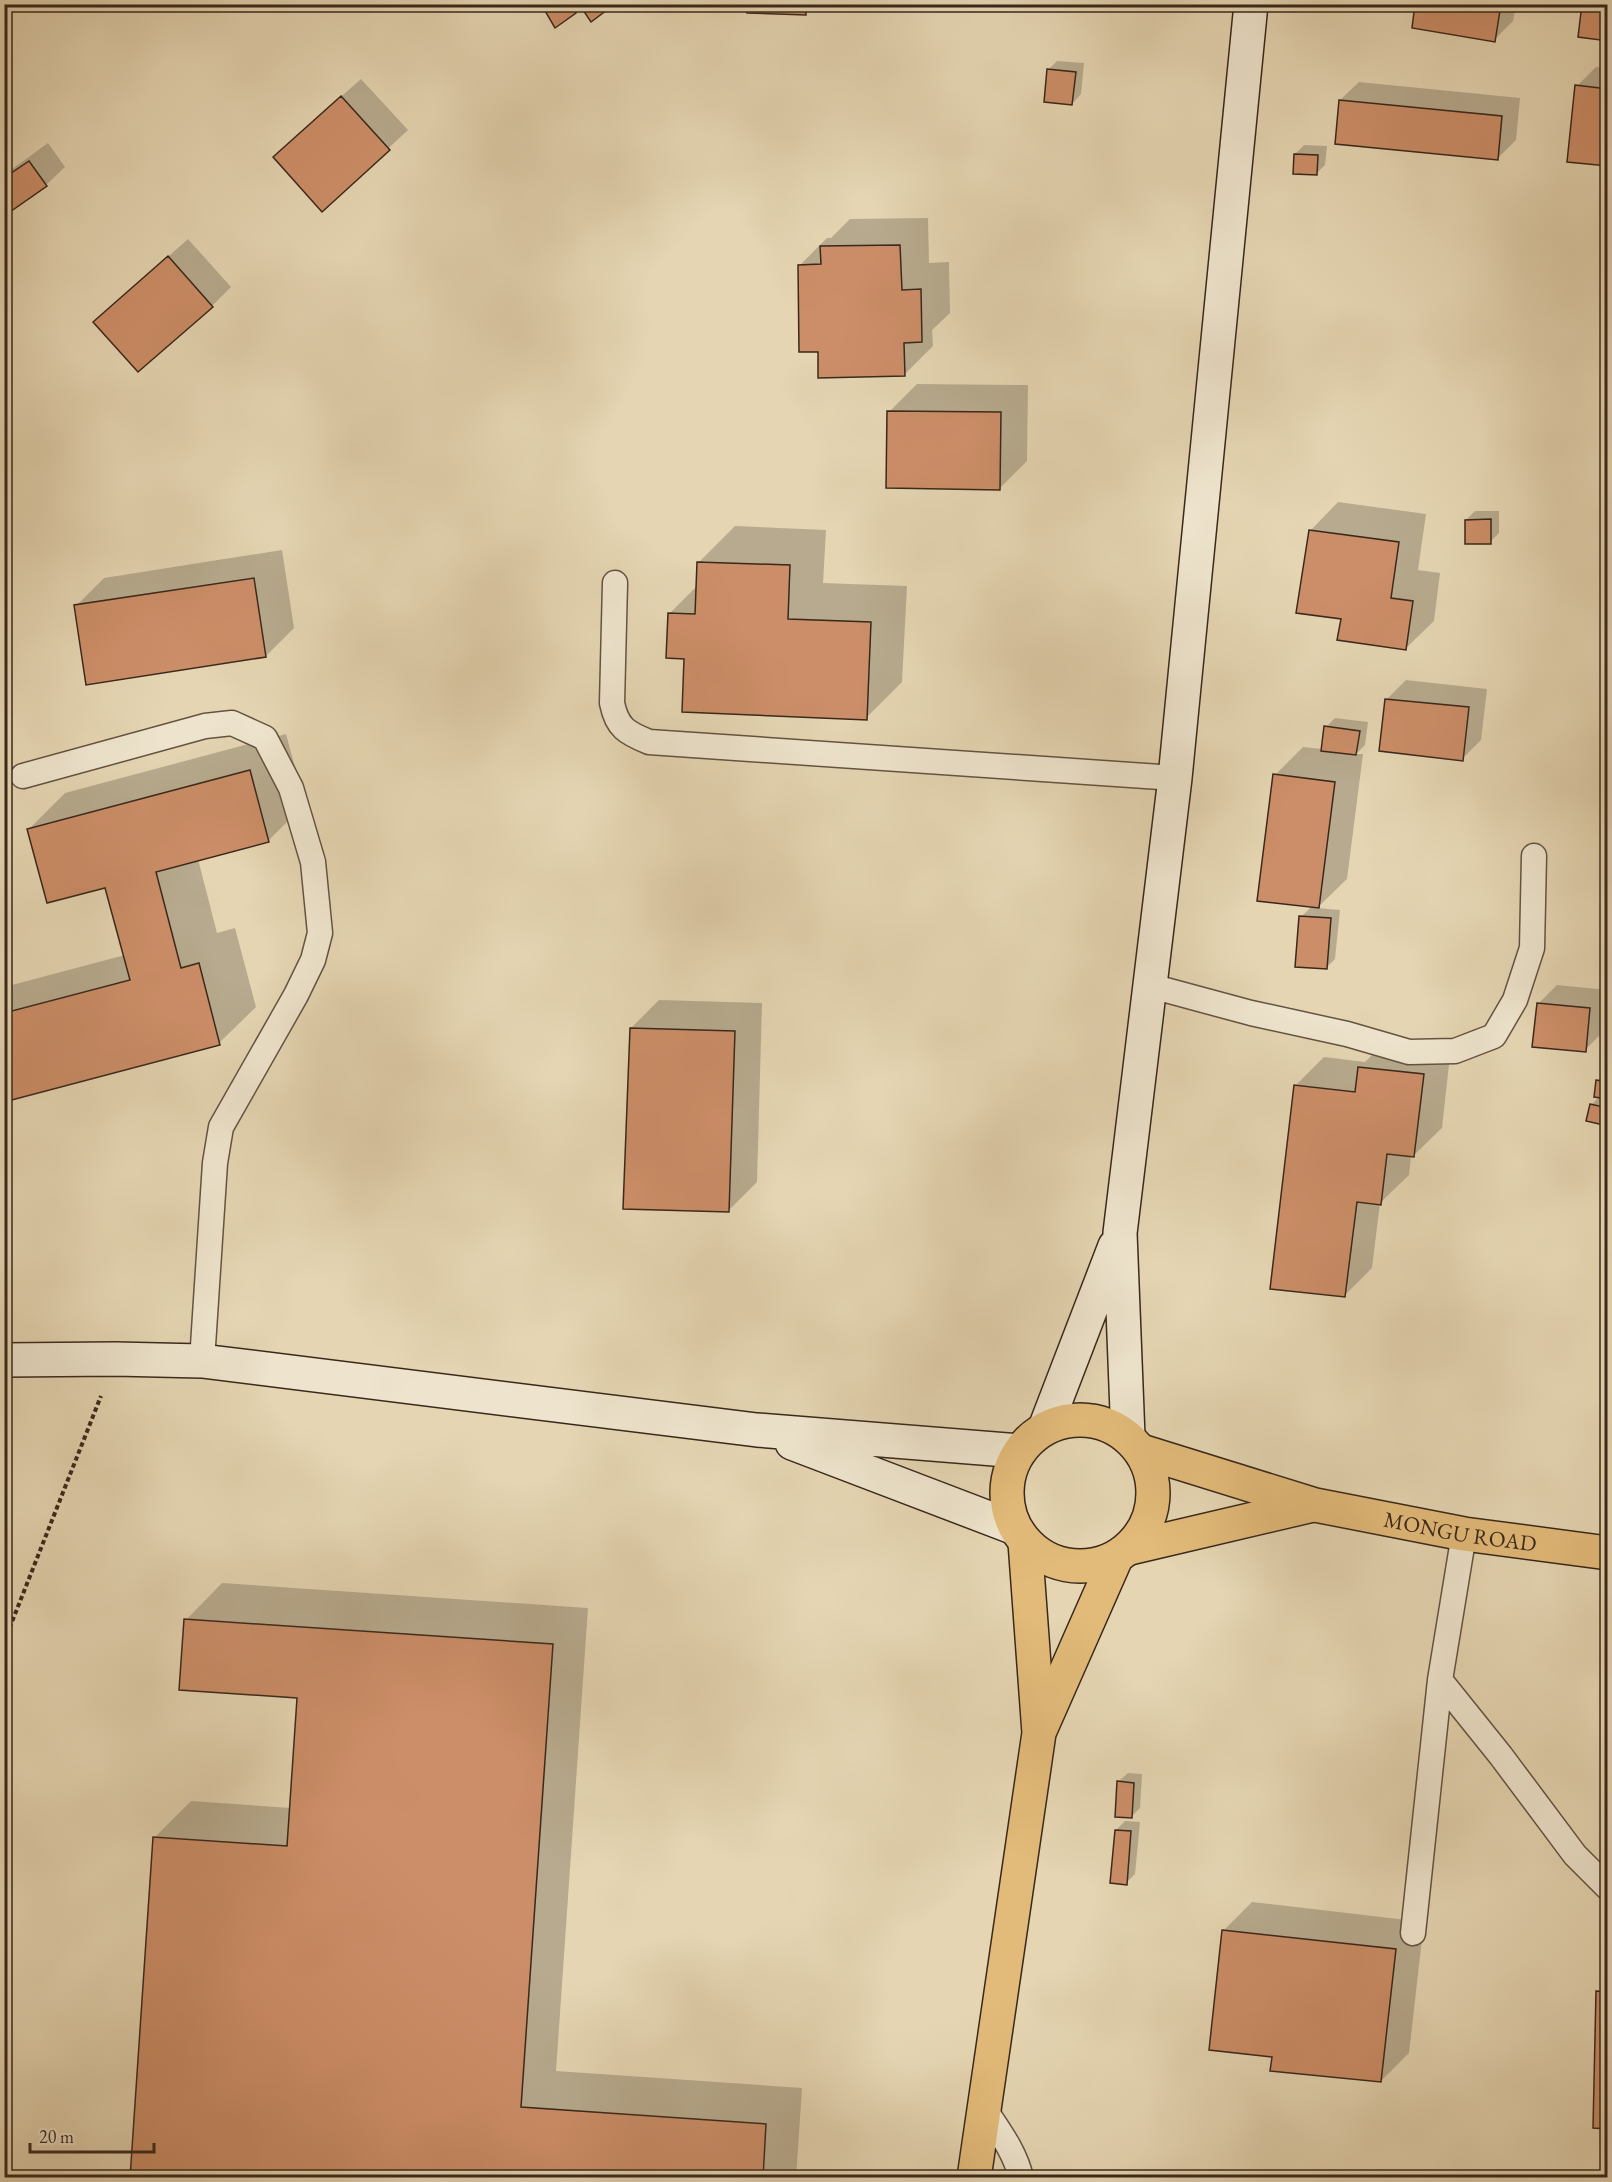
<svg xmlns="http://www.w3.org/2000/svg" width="1612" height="2182" viewBox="0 0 1612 2182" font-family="'EB Garamond',serif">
<rect width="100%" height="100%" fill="#e5d5b2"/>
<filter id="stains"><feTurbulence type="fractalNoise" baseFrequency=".00333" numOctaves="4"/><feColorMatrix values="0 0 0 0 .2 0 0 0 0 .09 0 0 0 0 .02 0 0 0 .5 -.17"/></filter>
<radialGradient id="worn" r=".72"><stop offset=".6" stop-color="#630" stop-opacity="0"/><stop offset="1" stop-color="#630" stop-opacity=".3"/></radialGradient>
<path fill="#0003" d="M542 4H613L582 6 556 25Z
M749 4H814L805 13Z
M1417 4H1516L1513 21 1494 40Z
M1057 61 1084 63 1081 94 1072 104 1048 70Z
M1596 67 1608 68V165L1577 86Z
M361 79 408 130 322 210 294 138Z
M1359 82 1520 98 1516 140 1497 159 1340 100Z
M48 143 65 167 46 185 5 215 4 175Z
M1304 145 1327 146 1325 165 1316 174 1295 154Z
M928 218 929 263 949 262 950 313 932 330 933 346 905 374 819 351 799 266 827 238H831L850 219Z
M188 239 231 287 212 306 95 322Z
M917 384 1028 385 1027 461 999 489 889 412Z
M1338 502 1426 514 1418 570 1440 573 1434 621 1405 649 1310 531Z
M1475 511H1499V533L1490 542 1466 520Z
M735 526 826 530 823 583 907 586 902 682 866 718 686 657 669 614 698 585 699 562Z
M282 550 294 628 266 656 76 606 104 578Z
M1406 680 1487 689 1481 740 1462 759 1387 699Z
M1335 718 1368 722 1365 745 1356 754H1363L1347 879 1317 908 1340 910 1335 959 1326 968 1301 917 1312 906 1275 775 1303 747 1323 749 1326 727Z
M286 734 305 804 268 841 198 859 217 933 235 928 256 1007 219 1043 4 1100V993L12 985 125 955 106 887 29 829 65 793Z
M1557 985 1608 990 1604 1031 1585 1050 1538 1004Z
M659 1000 762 1003 757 1182 729 1210 631 1028Z
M1388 1039 1451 1046 1442 1128 1413 1156H1411L1409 1175 1380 1203 1372 1268 1344 1296 1296 1085 1324 1057 1365 1062Z
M1608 1071V1124L1591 1105 1600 1096 1598 1080Z
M222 1583 588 1608 556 2071 802 2088 796 2178H131L155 1837 191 1801 291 1808 298 1696 186 1620Z
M1128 1773 1142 1774 1140 1808 1131 1817 1118 1782Z
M1125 1821 1140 1822 1135 1874 1126 1883 1116 1830Z
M1252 1902 1424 1922 1409 2053 1381 2081 1224 1930Z
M1608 1982V2127L1598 1992Z"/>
<path fill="#cc8e68" stroke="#39281b" stroke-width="1.5" d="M541 4H571L576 13 555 28Z
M579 4H615L591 22Z
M747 4H916V9L806 6V15L747 13Z
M1415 4H1501L1495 42 1412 28Z
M1582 4H1608V41L1578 37Z
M1047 69 1076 72 1072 105 1044 102Z
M1575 85 1608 89V166L1567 162Z
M341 96 390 150 322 212 273 157Z
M1339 100 1502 116 1498 160 1335 144Z
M1294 154 1318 155 1317 175 1293 174Z
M29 161 47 186 4 216V178Z
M900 245 902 290 921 289 922 342 904 343 905 376 818 378V352H799L798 265 821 264 820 246Z
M168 256 213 307 138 372 93 322Z
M887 411 1001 412 1000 490 886 488Z
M1491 519V544H1465V520Z
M1309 530 1399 542 1391 598 1413 601 1406 650 1337 640 1341 619 1296 613Z
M697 562 790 565 788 619 871 622 867 720 682 712 684 659 666 658 668 613 695 614Z
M254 578 266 657 86 685 74 605Z
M1385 699 1469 707 1463 761 1379 751Z
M1324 726 1360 731 1356 755 1321 751Z
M250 770 269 842 156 872 181 968 199 963 220 1045 4 1102V1013L130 980 105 888 47 903 27 829Z
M1273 774 1335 782 1319 908 1257 901Z
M1299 916 1331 918 1327 969 1295 967Z
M1537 1003 1590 1008 1586 1052 1532 1047Z
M630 1028 735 1031 729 1212 623 1209Z
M1605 1052H1608V1072L1602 1071Z
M1358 1067 1424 1074 1414 1157 1387 1154 1381 1205 1357 1202 1345 1297 1270 1289 1294 1085 1355 1092Z
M1596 1080 1608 1082V1099L1594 1097Z
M1590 1104 1608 1108V1126L1586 1121Z
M184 1619 553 1644 521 2107 766 2124 763 2178H130L153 1837 287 1846 297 1698 179 1690Z
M1117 1781 1134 1783 1132 1818 1115 1817Z
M1115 1830 1131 1831 1127 1885 1110 1883Z
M1222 1930 1396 1949 1381 2082 1270 2071 1272 2057 1209 2050Z
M1596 1991 1608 1992V2129L1593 2128Z"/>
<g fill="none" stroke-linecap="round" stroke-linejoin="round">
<defs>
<path id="service" d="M615 583 612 703C617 728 627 733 649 742L1175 778
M23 776 205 726 232 723 265 738 291 788 313 862 320 933 313 960 296 995 221 1127 215 1163 202 1361
M1151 986 1251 1013 1347 1034 1409 1052 1455 1051 1494 1036 1515 1000 1532 948 1534 856
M1440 1680 1501 1756 1575 1855 1608 1888
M1413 1933 1440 1680 1464 1534
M984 2108C998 2130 1015 2151 1021 2178"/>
<path id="secondary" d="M4 1360 115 1359 202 1361 757 1430 1020 1451
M1045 1428 1115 1246
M1128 1437 1120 1233 1175 778 1251 4
M792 1443 1015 1528"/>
<g id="primary">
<circle cx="1080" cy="1493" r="73"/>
<path id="s1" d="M1141 1451 1315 1505 1464 1534 1608 1553"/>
<path d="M1130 1548 1313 1505"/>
<path d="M1041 1728 1116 1558"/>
<path d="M974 2178 1039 1733 1025 1542"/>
</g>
</defs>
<use href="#service" stroke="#645341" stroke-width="27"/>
<use href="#secondary" stroke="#39281b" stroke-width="36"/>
<use href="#primary" stroke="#39281b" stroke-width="36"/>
<path stroke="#39281b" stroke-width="4" stroke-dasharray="4.5 3" stroke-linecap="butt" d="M4 1642 101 1396"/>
<use href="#service" stroke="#eee4cd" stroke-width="24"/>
<use href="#secondary" stroke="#eee4cd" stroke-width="33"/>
<use href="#primary" stroke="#e2ba79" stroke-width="33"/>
</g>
<g text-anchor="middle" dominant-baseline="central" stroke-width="5" stroke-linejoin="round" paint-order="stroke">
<g font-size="22" fill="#39281b" stroke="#eee4cd">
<text stroke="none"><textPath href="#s1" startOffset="330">MONGU ROAD</textPath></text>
</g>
</g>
<rect width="1612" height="2182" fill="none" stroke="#e5d5b2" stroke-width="24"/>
<rect x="6" y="6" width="1600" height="2170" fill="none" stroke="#39281b" stroke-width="3"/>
<rect x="12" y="12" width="1588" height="2158" fill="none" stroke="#39281b" stroke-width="1.5"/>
<path d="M30 2143v9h124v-9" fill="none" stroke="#39281b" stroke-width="3"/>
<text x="39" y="2143" font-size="18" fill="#39281b" stroke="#eee4cd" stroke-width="4.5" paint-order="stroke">20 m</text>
<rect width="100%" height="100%" filter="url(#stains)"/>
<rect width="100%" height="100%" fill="url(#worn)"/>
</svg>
